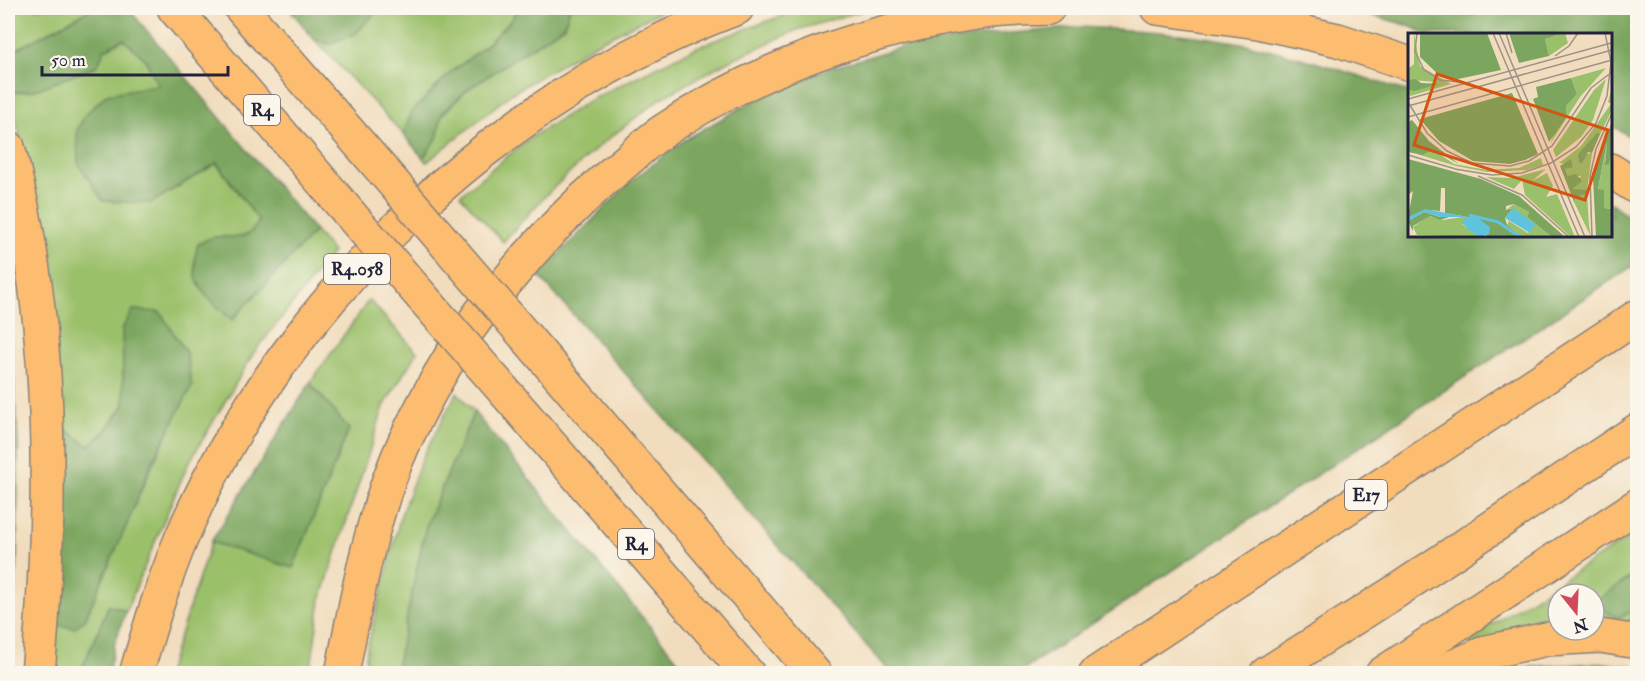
<svg xmlns="http://www.w3.org/2000/svg" width="1645" height="681" viewBox="0 0 1645 681" font-family="'IM FELL Double Pica',serif">
<rect width="100%" height="100%" fill="#fbf7ec"/>
<filter id="ink" filterUnits="userSpaceOnUse"><feTurbulence type="fractalNoise" baseFrequency=".0167" numOctaves="2"/><feDisplacementMap in="SourceGraphic" scale="12" xChannelSelector="R" yChannelSelector="G"/><feConvolveMatrix kernelMatrix="1 2 1 2 8 2 1 2 1" color-interpolation-filters="sRGB"/></filter>
<filter id="wash" filterUnits="userSpaceOnUse"><feTurbulence type="fractalNoise" baseFrequency=".008" numOctaves="4" result="noise"/><feDisplacementMap in="SourceGraphic" scale="24" xChannelSelector="R" yChannelSelector="G"/><feGaussianBlur stdDeviation="1.35" result="paint"/><feColorMatrix in="noise" values="0 0 0 0 0 0 0 0 0 0 0 0 0 0 0 0 0 1.4 0 .05"/><feComposite in="paint" operator="in"/></filter>
<g filter="url(#wash)">
<rect width="100%" height="100%" fill="#f1ddbd"/>
<path fill="#9bc06b" stroke="#5e7153" stroke-width="1.5" d="M8 8H93L8 54Z
M380 8H518L511 20 485 46 450 73 412 112 403 134 313 38 329 44 354 34Z
M570 8H667L595 44 512 93 427 162 423 158 437 138 442 115 468 89 564 26Z
M803 8H871L797 30 726 62 660 99 598 147 550 191 503 242 460 195 528 139 592 99 697 47Z
M1445 8H1479L1476 15 1453 13Z
M124 39 145 59 159 85 107 94 85 115 77 130 151 203 216 163 259 221C248 241 236 238 214 237L232 320 315 231 333 252 253 354 187 466 126 611 109 605 80 673H51L57 625 85 619C120 541 151 461 192 386L123 369 124 405 106 431 89 446 66 430 48 281 11 93 35 90 97 66 105 49Z
M369 300 417 352 384 406 321 599 310 673 167 674 211 542 293 567 349 429 310 383Z
M457 392 474 412 426 526 397 664 400 673 364 674 367 648 401 515 422 458Z
M1637 532V573L1594 602V594H1558V626L1471 645 1467 640Z
M1594 602 1606 612 1618 618 1637 609V628L1594 626Z"/>
<path fill="#7ca65f" stroke="#4f644d" stroke-width="1.5" d="M93 8H128L315 231 232 320C204 295 187 283 198 244 204 241 210 237 217 237 238 235 247 243 259 221L217 163 151 203 103 201 78 163 77 130 85 115 107 94 158 85 145 59 123 39 105 49 97 66 35 90 11 93 8 80V54Z
M289 8H380L355 34 329 44 313 38Z
M518 8H570L564 26 468 89 442 114 437 138 423 158 403 134 412 112 450 73 485 46 511 20Z
M1344 8H1445L1453 13 1476 15 1479 8H1637V141L1611 125 1610 34H1427L1407 25Z
M1081 27C1136 30 1191 33 1246 44 1301 56 1355 75 1409 92L1410 236H1610L1611 203 1637 223V263L1018 673H891L538 275 632 180 686 139 753 101 829 68 909 45 1001 34Z
M8 303 18 441 17 567 8 633Z
M133 310 160 312 186 352 192 386 152 462 128 522 85 619 75 628 57 625 65 519 66 430 89 446 106 431 124 405 122 329Z
M310 383 349 429 293 568 211 542Z
M474 412 688 673H400L397 664 426 526Z
M1637 573V609L1618 618 1606 612 1594 602Z
M109 605 126 611 114 646 108 673H80Z
M1603 663 1637 667V673H1507L1526 667Z"/>
</g>
<g filter="url(#ink)">
<g fill="none" stroke-linecap="round" stroke-linejoin="round">
<defs>
<path id="highway" d="M174 8 349 213
M241 8 383 171
M1157 8 1258 22 1338 40 1410 64
M8 147C54 319 53 498 38 674
M1610 170 1638 188
M550 365 815 674
M524 414 748 674
M136 674C151 623 166 572 188 523 291 294 501 95 737 8
M342 674C357 596 371 516 404 443 424 401 448 357 476 319 487 303 501 289 513 274 548 231 587 193 630 158 640 149 651 139 663 131 755 69 874 27 984 12 1005 9 1027 9 1048 8
M1095 674 1638 316
M1266 674 1395 592 1638 430
M1382 674 1638 505
M1436 674 1487 652 1547 639 1600 636 1638 642"/>
</defs>
<use href="#highway" stroke="#8a807c" stroke-width="36"/>
<use href="#highway" stroke="#fcbd6f" stroke-width="33"/>
<defs>
<path id="highway-bridge" d="M383 171 550 365
M349 213 524 414"/>
</defs>
<use href="#highway-bridge" stroke="#8a807c" stroke-width="36" stroke-linecap="butt"/>
<use href="#highway-bridge" stroke="#fcbd6f" stroke-width="33"/>
</g>
</g>
<g text-anchor="middle" dominant-baseline="central" stroke-width="6" stroke-linejoin="round" paint-order="stroke">
<g fill="#fbf7ec" stroke="#636270" stroke-width="1.5">
<rect x="244" y="95" width="36" height="30" rx="4.5"/>
<rect x="324" y="254" width="66" height="30" rx="4.5"/>
<rect x="1345" y="480" width="42" height="30" rx="4.5"/>
<rect x="618" y="529" width="36" height="30" rx="4.5"/>
</g>
<g font-size="18" font-weight="bold" fill="#22223b">
<text x="262" y="110">R4</text>
<text x="357" y="269">R4.058</text>
<text x="1366" y="495">E17</text>
<text x="636" y="544">R4</text>
</g>
</g>
<g transform="translate(1408 33)">
<rect width="204" height="204" fill="#f1ddbd"/>
<path d="M6 0 12 33 43 51 2 63 0 56 29 49 3 47 0 51V36L6 31ZM148 0H157L160 10 141 23 137 6ZM198 35 172 64 142 111 158 73 169 61 163 45ZM198 46 185 87 173 104 148 124 145 117 186 57ZM204 54V77L192 101 170 121 175 129 178 121 184 120 179 157 165 159 163 153 173 143H160L157 136 166 132 151 130 173 113 203 71 200 69ZM199 109 197 129H201L204 119V176L196 175V157H190ZM24 116 46 131 79 137 111 135 133 125 135 132 119 137 79 139 48 133 9 121ZM138 136 124 148 139 140 145 153 138 164 149 161 167 204H163L117 162 114 147 106 156 78 144 104 145ZM179 160 181 193 183 204 166 169V164ZM106 171 121 179 119 184 144 204H114L99 192 101 188 120 200 125 195 103 175 98 177ZM21 183 35 187 61 183 62 191H54L71 204 9 202 5 194Z" fill="#9bc06b"/>
<path d="M12 0H79L93 37 50 46 33 44 12 24ZM101 0H148V2L137 6 141 23 111 30ZM163 45 169 61 158 73V85L141 109 125 66 130 64 128 54ZM8 46 13 50 31 51 6 58 0 56 1 47ZM104 60 130 121 117 127 102 131 65 128 31 108 12 86ZM4 87 21 108 51 131 24 116 15 122 0 119V89ZM204 88V119L201 131 197 132 199 109 190 156 196 157V175L204 176V204H188L185 145ZM189 100 192 101 184 120 180 119 175 129 171 130 170 121ZM0 126 73 146 111 163 157 204H144L119 184 121 179 106 171 98 173V177L105 175 97 185 99 192 114 204H78L81 195 71 186 37 180V155H33L32 178 22 177 0 184 5 158 0 162ZM163 126 165 134 157 136 160 143 168 141 174 148 164 156 179 157 178 161 167 164 166 169 152 133ZM16 179 32 184H41L32 187 22 183 5 193V198L0 188Z" fill="#7ca65f"/>
<path d="M105 175 127 191 122 200 97 185ZM17 176 71 186 82 194 81 201 71 204 61 197 54 190 59 184H32L16 179 0 188V184Z" fill="#5fc3dd"/>
<path fill="none" stroke="#5fc3dd" stroke-width="3" d="M61 182 90 189 112 204"/>
<path fill="none" stroke="#9e9289" stroke-width="1.5" d="M9 0 7 18 16 37 32 47 52 49M85 0 171 204M91 0 177 204M98 0 104 20M147 23 161 13 170 0M0 66 203 10M0 69 19 100 39 118 64 130 102 133 121 128 144 113 183 55 204 39M0 73 204 17M0 84 204 27M0 122 51 137M47 136 84 142 114 140 143 130 168 114 188 90 199 63 203 29 197 0M70 143 114 162 161 204M184 204 182 143 188 116 204 80"/>
<path fill="#d45411" fill-opacity="0.15" stroke="#d45411" stroke-width="3" d="M29 41 200 97 177 167 6 112Z"/>
<rect width="204" height="204" fill="none" stroke="#22223b" stroke-width="3"/>
</g>
<rect width="1645" height="681" fill="none" stroke="#fbf7ec" stroke-width="30"/>
<g transform="translate(1576 612) rotate(162)"><circle r="28" fill="#fbf7ec" stroke="#a4a2a5" stroke-width="1.5"/>
<path d="M0-4.5L10 22L0 15L-10 22Z" fill="#d1495b"/>
<text y="-9" font-size="16" font-weight="bold" text-anchor="middle" fill="#22223b">N</text>
</g>
<path d="M42 66v9h186v-9" fill="none" stroke="#22223b" stroke-width="3"/>
<text x="51" y="66" font-size="18" fill="#22223b" stroke="#fbf7ec" stroke-width="4.5" paint-order="stroke">50 m</text>
</svg>
